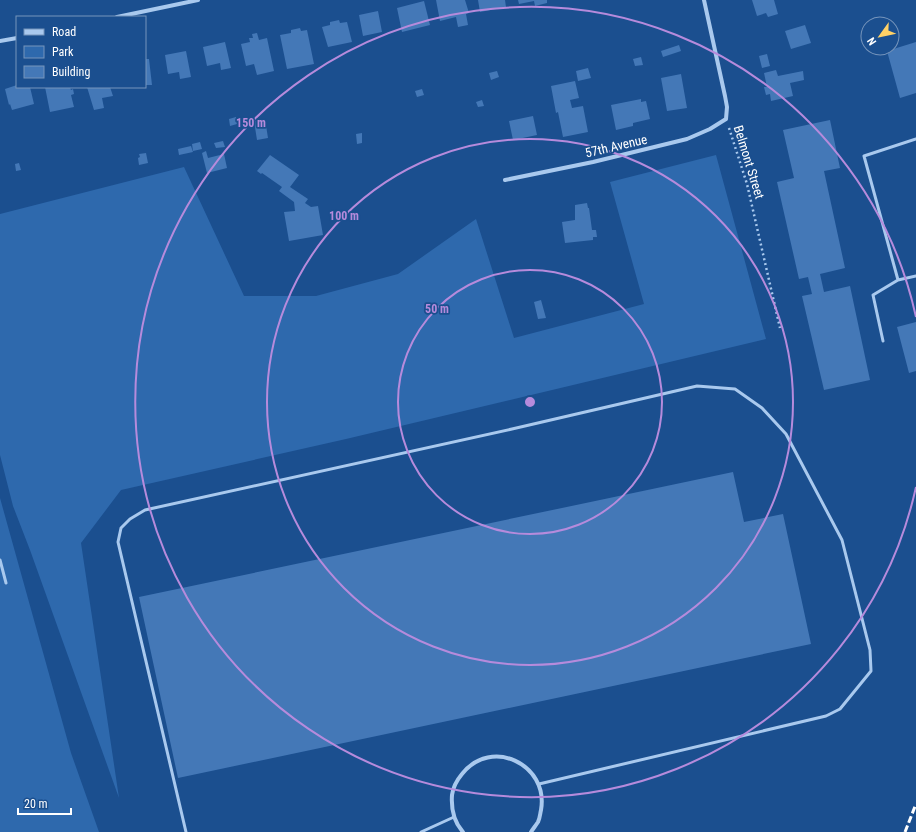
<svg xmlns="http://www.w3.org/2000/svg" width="916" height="832" viewBox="0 0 916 832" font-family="'Roboto Condensed',sans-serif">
<rect width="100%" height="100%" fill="#1b4f8f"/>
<path fill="#2e69ad" d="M716 155 766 339 346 439 121 490 81 543 119 798 30 550 13 506 0 455V214L184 167 244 296H316L398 274 476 219 514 338 644 304 610 182Z
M0 498 71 753 99 832H0Z"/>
<path fill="#4478b7" d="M436 0H465L469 13 466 14 468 25 458 27 456 17 440 21Z
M478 0H505L506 7 480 12Z
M518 0H547V3L535 6 534 1 519 4Z
M752 0H774L778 14 768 17 766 13 757 16Z
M424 1 430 25 402 32 397 8Z
M378 11 382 32 363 36 359 15Z
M339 20 340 23 347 22 352 42 328 47 322 27 330 25V22Z
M805 25 811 43 791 49 785 31Z
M300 28 301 31 307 30 314 64 287 69 280 35 291 33V30Z
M257 33 259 40 267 38 274 71 257 75 254 64 246 66 241 44 250 42 249 38H253L252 34Z
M225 42 231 68 221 70 220 63 207 66 203 47Z
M916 42V93L900 98 887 51Z
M679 45 681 51 663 57 661 51Z
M186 51 191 77 180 79 179 72 168 74 165 55Z
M767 54 770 66 762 68 759 56Z
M641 57 643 65 635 66 633 59Z
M145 59H149L152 85H145Z
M588 68 591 78 578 81 576 71Z
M776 70 778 76 803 71 804 80 790 83 793 96 771 101 770 94 766 95 764 87H767L764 73Z
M497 71 499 77 491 80 489 73Z
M681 74 687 108 667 111 661 78Z
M575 81 579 98 570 100 572 108 583 106 588 132 563 137 558 112 556 113 551 86Z
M17 85V87H30L34 104 12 110 10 104 9 105 5 89Z
M45 87H70L71 90 73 89 74 94 71 95 74 107 50 112Z
M87 87H110L113 96 102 98 104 108 94 110Z
M422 89 424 95 417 97 415 91Z
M641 99V102L646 101 650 119 633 123V126L616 130 611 105Z
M482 100 484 106 478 107 476 102Z
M533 116 537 135 513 140 509 121Z
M236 117 237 124 230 126 229 119Z
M265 119 268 138 257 140 254 121Z
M830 120 840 168 824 171 845 268 820 274 824 292 850 286 870 380 824 390 802 296 812 294 808 277 799 279 777 182 794 178 783 130Z
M362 133V143L357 144 356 134Z
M223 141 225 147 216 148 214 143Z
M200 142 202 149 193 151 192 144Z
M191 146 193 152 179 155 178 149Z
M206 151 208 158 224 154 227 168 207 173 202 153Z
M146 153 148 163 139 165 138 158 140 157 139 154Z
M270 155 299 175 290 187 308 199 305 203 311 207 318 206 323 235 289 241 284 212 295 211 294 202 279 191 282 187 262 173 261 174 257 171Z
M19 163 21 170 16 171 15 164Z
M587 203 588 208H589L592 230H596L597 237H593V240L565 243 562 222 575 220V205Z
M541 300 546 318 538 319 534 302Z
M916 322V371L909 373 897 327Z
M733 472 744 522 783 514 811 644 178 778 139 597Z"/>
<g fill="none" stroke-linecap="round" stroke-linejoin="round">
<path stroke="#a9c9ee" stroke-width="2.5" stroke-dasharray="2 3" stroke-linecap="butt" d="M729 128 747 184 780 328"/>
<path stroke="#a9c9ee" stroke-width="3" d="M916 139 864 156 898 280 916 276
M883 341 873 295 898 280
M0 560 6 583
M186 832 118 542 121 528 130 519 145 510 512 429 697 386 735 389 762 408 786 434 842 540 870 650 871 671 840 709 826 716 539 784
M421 832 454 817"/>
<path stroke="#a9c9ee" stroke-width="4" d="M117 17 198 0
M0 41 17 38
M505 180 593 162 687 139 710 129 726 119 727 107 725 96 704 0
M463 832C454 822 451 809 452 795 453 787 457 780 462 774 491 737 549 764 541 810 540 814 540 818 538 822 536 825 533 829 531 832"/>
<path stroke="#fff" stroke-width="3" stroke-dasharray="7 3" stroke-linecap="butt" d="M905 832 916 804"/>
</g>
<g fill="none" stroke="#b68bdc" stroke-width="2">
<circle cx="530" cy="402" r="132"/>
<circle cx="530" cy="402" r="263"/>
<path d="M916 487A395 395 0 1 1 916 317"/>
</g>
<g text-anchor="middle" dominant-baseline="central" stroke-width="3.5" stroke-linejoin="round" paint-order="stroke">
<g font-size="13" fill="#fff" stroke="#1b4f8f">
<text transform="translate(616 146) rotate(-13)">57th Avenue</text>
<text transform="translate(749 162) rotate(73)">Belmont Street</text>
</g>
</g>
<circle cx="530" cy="402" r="6" fill="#b68bdc" stroke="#1b4f8f" stroke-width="2"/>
<g font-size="12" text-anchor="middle" font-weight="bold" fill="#b68bdc" stroke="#1b4f8f" stroke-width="3.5" stroke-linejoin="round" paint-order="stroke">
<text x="251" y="127">150 m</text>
<text x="344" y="220">100 m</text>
<text x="437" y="313">50 m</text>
</g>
<rect x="16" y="16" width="130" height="72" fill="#1b4f8f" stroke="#7695bc"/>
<rect x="24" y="29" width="20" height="6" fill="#a9c9ee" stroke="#7695bc"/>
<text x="52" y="36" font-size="12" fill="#ffffff">Road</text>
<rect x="24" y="46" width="20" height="12" fill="#2e69ad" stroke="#7695bc"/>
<text x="52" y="56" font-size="12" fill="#ffffff">Park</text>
<rect x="24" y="66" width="20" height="12" fill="#4478b7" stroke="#7695bc"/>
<text x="52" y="76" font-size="12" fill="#ffffff">Building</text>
<g transform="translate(880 36) rotate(237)"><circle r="19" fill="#1b4f8f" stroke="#7695bc"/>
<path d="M0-3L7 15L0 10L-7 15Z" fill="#ffd166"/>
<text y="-6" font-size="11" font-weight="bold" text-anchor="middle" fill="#ffffff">N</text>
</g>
<path d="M18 808v6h53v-6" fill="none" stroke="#ffffff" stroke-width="2"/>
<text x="24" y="808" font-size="12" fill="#ffffff" stroke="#1b4f8f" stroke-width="3" paint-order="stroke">20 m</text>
</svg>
